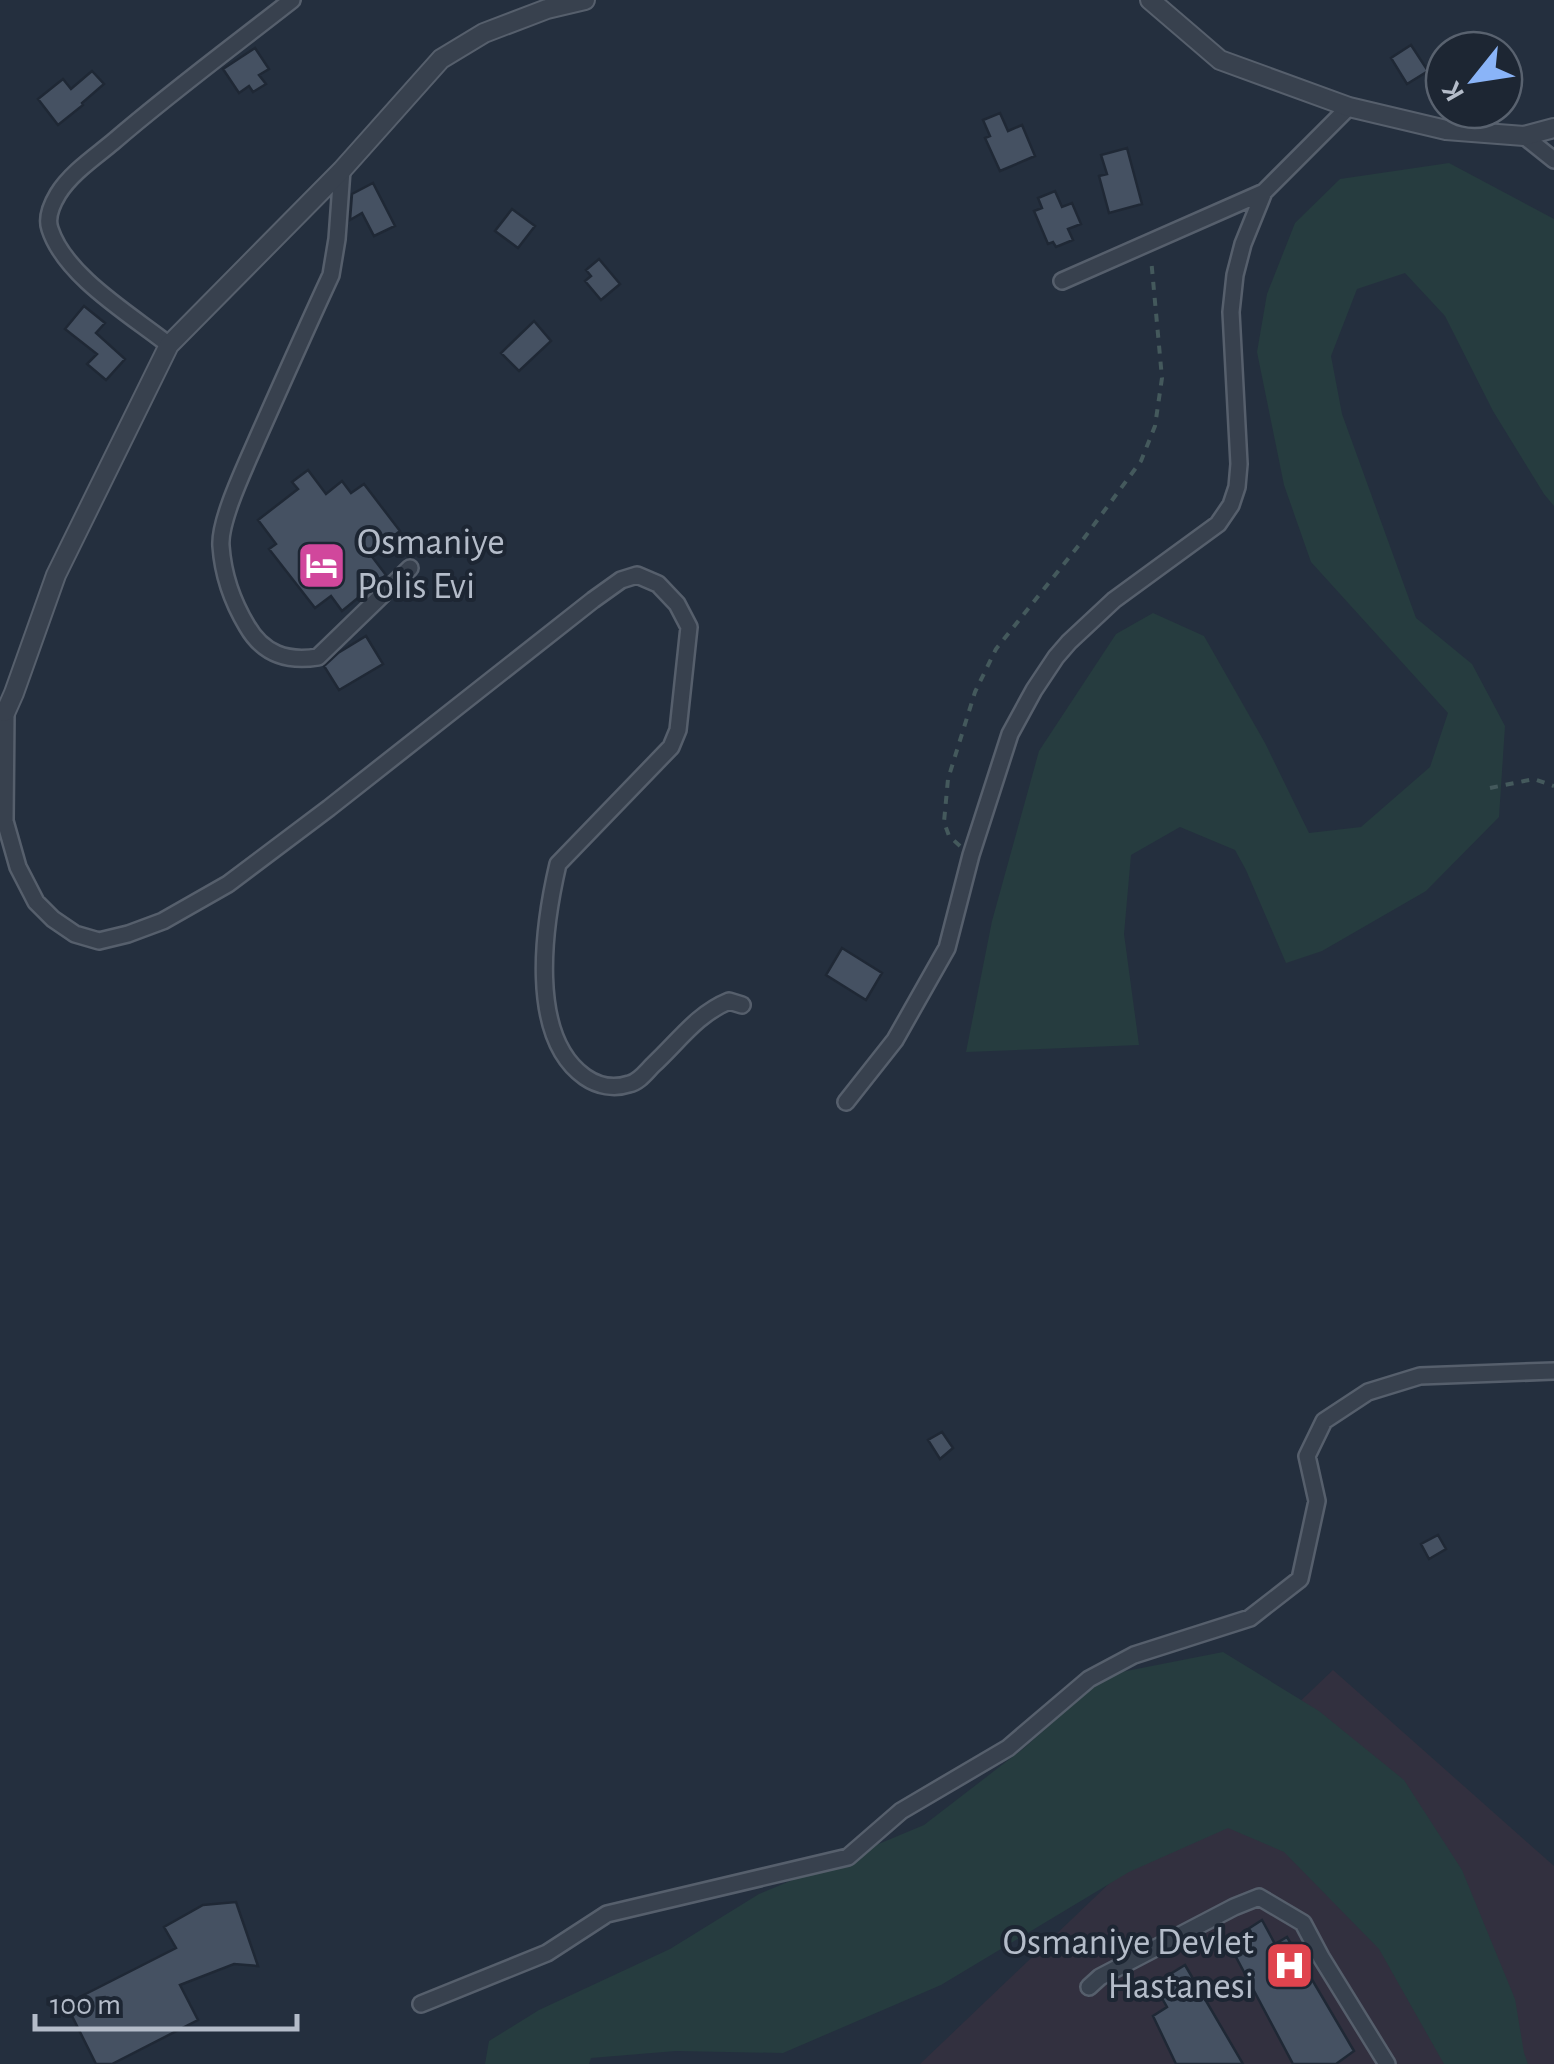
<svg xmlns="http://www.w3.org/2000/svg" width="1554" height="2064" viewBox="0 0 1554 2064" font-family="'Alegreya Sans',sans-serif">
<rect width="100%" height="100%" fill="#242f3e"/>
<path fill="#32303f" d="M1333 1670 1554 1866V2064H920Z"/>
<path fill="#263c3f" d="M1449 163 1554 219V506L1544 494 1493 411 1445 316 1405 273 1357 289 1331 356 1342 414 1416 618 1472 664 1505 726 1499 817 1426 891 1322 951 1286 963 1246 870 1235 850 1180 827 1131 855 1124 934 1139 1045 966 1052 992 921 1039 751 1116 634 1153 613 1204 636 1265 743 1309 833 1361 827 1430 767 1448 713 1311 562 1284 485 1257 352 1267 294 1295 223 1340 179Z
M1223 1652 1319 1711 1404 1780 1462 1870 1515 1999 1524 2053 1528 2064H1444L1379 1949 1284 1852 1228 1828 1129 1872 941 1985 783 2053 676 2051 591 2058 589 2064H485L489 2041 539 2010 670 1949 759 1894 924 1825 1024 1748 1106 1675Z"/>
<path fill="#455162" stroke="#1f2835" stroke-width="2.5" d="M1411 45 1428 71 1407 84 1391 58Z
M255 48 269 69 259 75 266 84 253 92 249 86 239 93 223 69Z
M92 71 104 84 82 103 83 105 58 125 38 99 63 79 71 89Z
M1000 113 1008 131 1022 125 1035 156 1000 171 985 138 990 136 983 120Z
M1127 148 1142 204 1109 213 1099 176 1107 174 1101 155Z
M373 183 395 226 374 236 362 213 350 220 352 194Z
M1055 191 1062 207 1072 203 1081 224 1068 229 1073 240 1056 247 1053 242 1048 244 1034 211 1042 208 1038 198Z
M512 209 535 226 518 248 495 231Z
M599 259 620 284 601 300 585 281 591 276 586 270Z
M84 306 105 323 96 333 125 359 106 380 87 364 97 354 65 329Z
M534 321 551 341 519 371 501 353Z
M308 470 326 494 342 481 351 493 364 484 400 531 370 554 386 575 342 611 331 596 315 608 269 549 276 544 258 520 298 489 292 482Z
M366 636 383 664 339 690 324 666 338 653Z
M842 948 882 973 866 1000 826 975Z
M942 1432 953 1448 940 1459 928 1440Z
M1438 1535 1446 1549 1429 1559 1421 1544Z
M236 1902 258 1966 234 1964 180 1985 198 2020 112 2064H96L66 2004 176 1948 164 1927 203 1905Z
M1262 1920 1275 1944 1287 1937 1354 2051 1336 2064H1293L1228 1942Z
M1185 1965 1243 2064H1176L1153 2016 1167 2007 1154 1984Z"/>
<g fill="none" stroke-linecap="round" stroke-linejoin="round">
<defs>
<path id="minor" d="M1524 136 1554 160
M342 170 337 239 331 275C306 329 282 383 258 437 247 463 219 520 221 546 223 575 232 601 247 626 263 654 287 662 318 657L410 568
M1062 281 1264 192
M169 345C131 315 65 276 50 229 46 218 52 204 58 194 71 173 95 157 113 142 171 92 232 47 292 0
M6 711 5 821 18 867 36 902 53 919 75 934 99 941 128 934 163 921 228 884 329 808 593 600 621 580 637 575 658 584 677 604 689 627 678 730 671 747 558 864C544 924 527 1036 585 1077 598 1086 614 1089 629 1084 639 1082 646 1072 653 1065 678 1042 697 1014 729 1001L742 1005
M846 1102 895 1040 947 948 971 855 1010 734 1034 690 1056 657 1069 642 1114 600 1218 524 1231 505 1237 487 1239 464 1231 312 1235 275 1243 244 1264 192 1349 107
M1089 1987 1100 1977 1234 1907 1259 1897 1303 1923 1321 1957 1387 2064
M421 2004 547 1953 607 1914 848 1857 901 1811 1008 1748 1089 1679 1134 1655 1250 1618 1300 1579 1317 1501 1307 1456 1324 1421 1368 1392 1420 1376 1554 1371"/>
<path id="tertiary" d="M1150 0 1220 60 1349 107 1446 130 1524 136 1554 128
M0 712 6 711 14 693 56 575 169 345 342 170 441 59 484 33 547 9 585 0"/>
</defs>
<use href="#minor" stroke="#565f6c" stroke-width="20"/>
<use href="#tertiary" stroke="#565f6c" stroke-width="22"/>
<path stroke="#44595c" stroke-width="4" stroke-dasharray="8 8" stroke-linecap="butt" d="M1490 788 1534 779 1554 786
M960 846 949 836 944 822 948 779 975 692 996 649 1079 545 1141 461 1155 426 1162 378 1151 258"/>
<use href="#minor" stroke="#38414e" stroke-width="15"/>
<use href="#tertiary" stroke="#38414e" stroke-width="18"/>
</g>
<defs>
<symbol id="hotel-square" viewBox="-11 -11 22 22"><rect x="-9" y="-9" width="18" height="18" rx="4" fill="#d1479c" stroke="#1d2633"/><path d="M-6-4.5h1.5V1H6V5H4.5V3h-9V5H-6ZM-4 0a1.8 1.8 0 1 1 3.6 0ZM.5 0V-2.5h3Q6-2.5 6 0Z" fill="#fff"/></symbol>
<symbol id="hospital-square" viewBox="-11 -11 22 22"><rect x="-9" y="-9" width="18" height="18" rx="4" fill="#e0444e" stroke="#1d2633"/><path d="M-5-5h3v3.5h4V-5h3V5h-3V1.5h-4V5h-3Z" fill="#fff"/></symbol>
</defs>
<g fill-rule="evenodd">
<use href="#hotel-square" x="294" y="538" width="55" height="55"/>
<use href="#hospital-square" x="1262" y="1938" width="55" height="55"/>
</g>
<g text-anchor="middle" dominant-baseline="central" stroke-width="8" stroke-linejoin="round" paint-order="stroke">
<g font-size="38" fill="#b4bcc9" stroke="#1d2633" text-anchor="start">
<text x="357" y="543">Osmaniye<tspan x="357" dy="44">Polis Evi</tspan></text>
<text x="1254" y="1943" text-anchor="end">Osmaniye Devlet<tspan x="1254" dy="44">Hastanesi</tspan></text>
</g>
</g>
<g transform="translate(1474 80) rotate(240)"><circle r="48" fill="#1d2633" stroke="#59626f" stroke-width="2.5"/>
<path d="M0-8L18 38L0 25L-18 38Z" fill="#8ab4f8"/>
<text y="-15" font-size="28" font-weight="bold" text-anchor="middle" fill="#b4bcc9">K</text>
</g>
<path d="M35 2014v15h262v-15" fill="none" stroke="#b4bcc9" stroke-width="5"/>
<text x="50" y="2014" font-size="30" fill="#b4bcc9" stroke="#1d2633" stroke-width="8" paint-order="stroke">100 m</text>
</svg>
